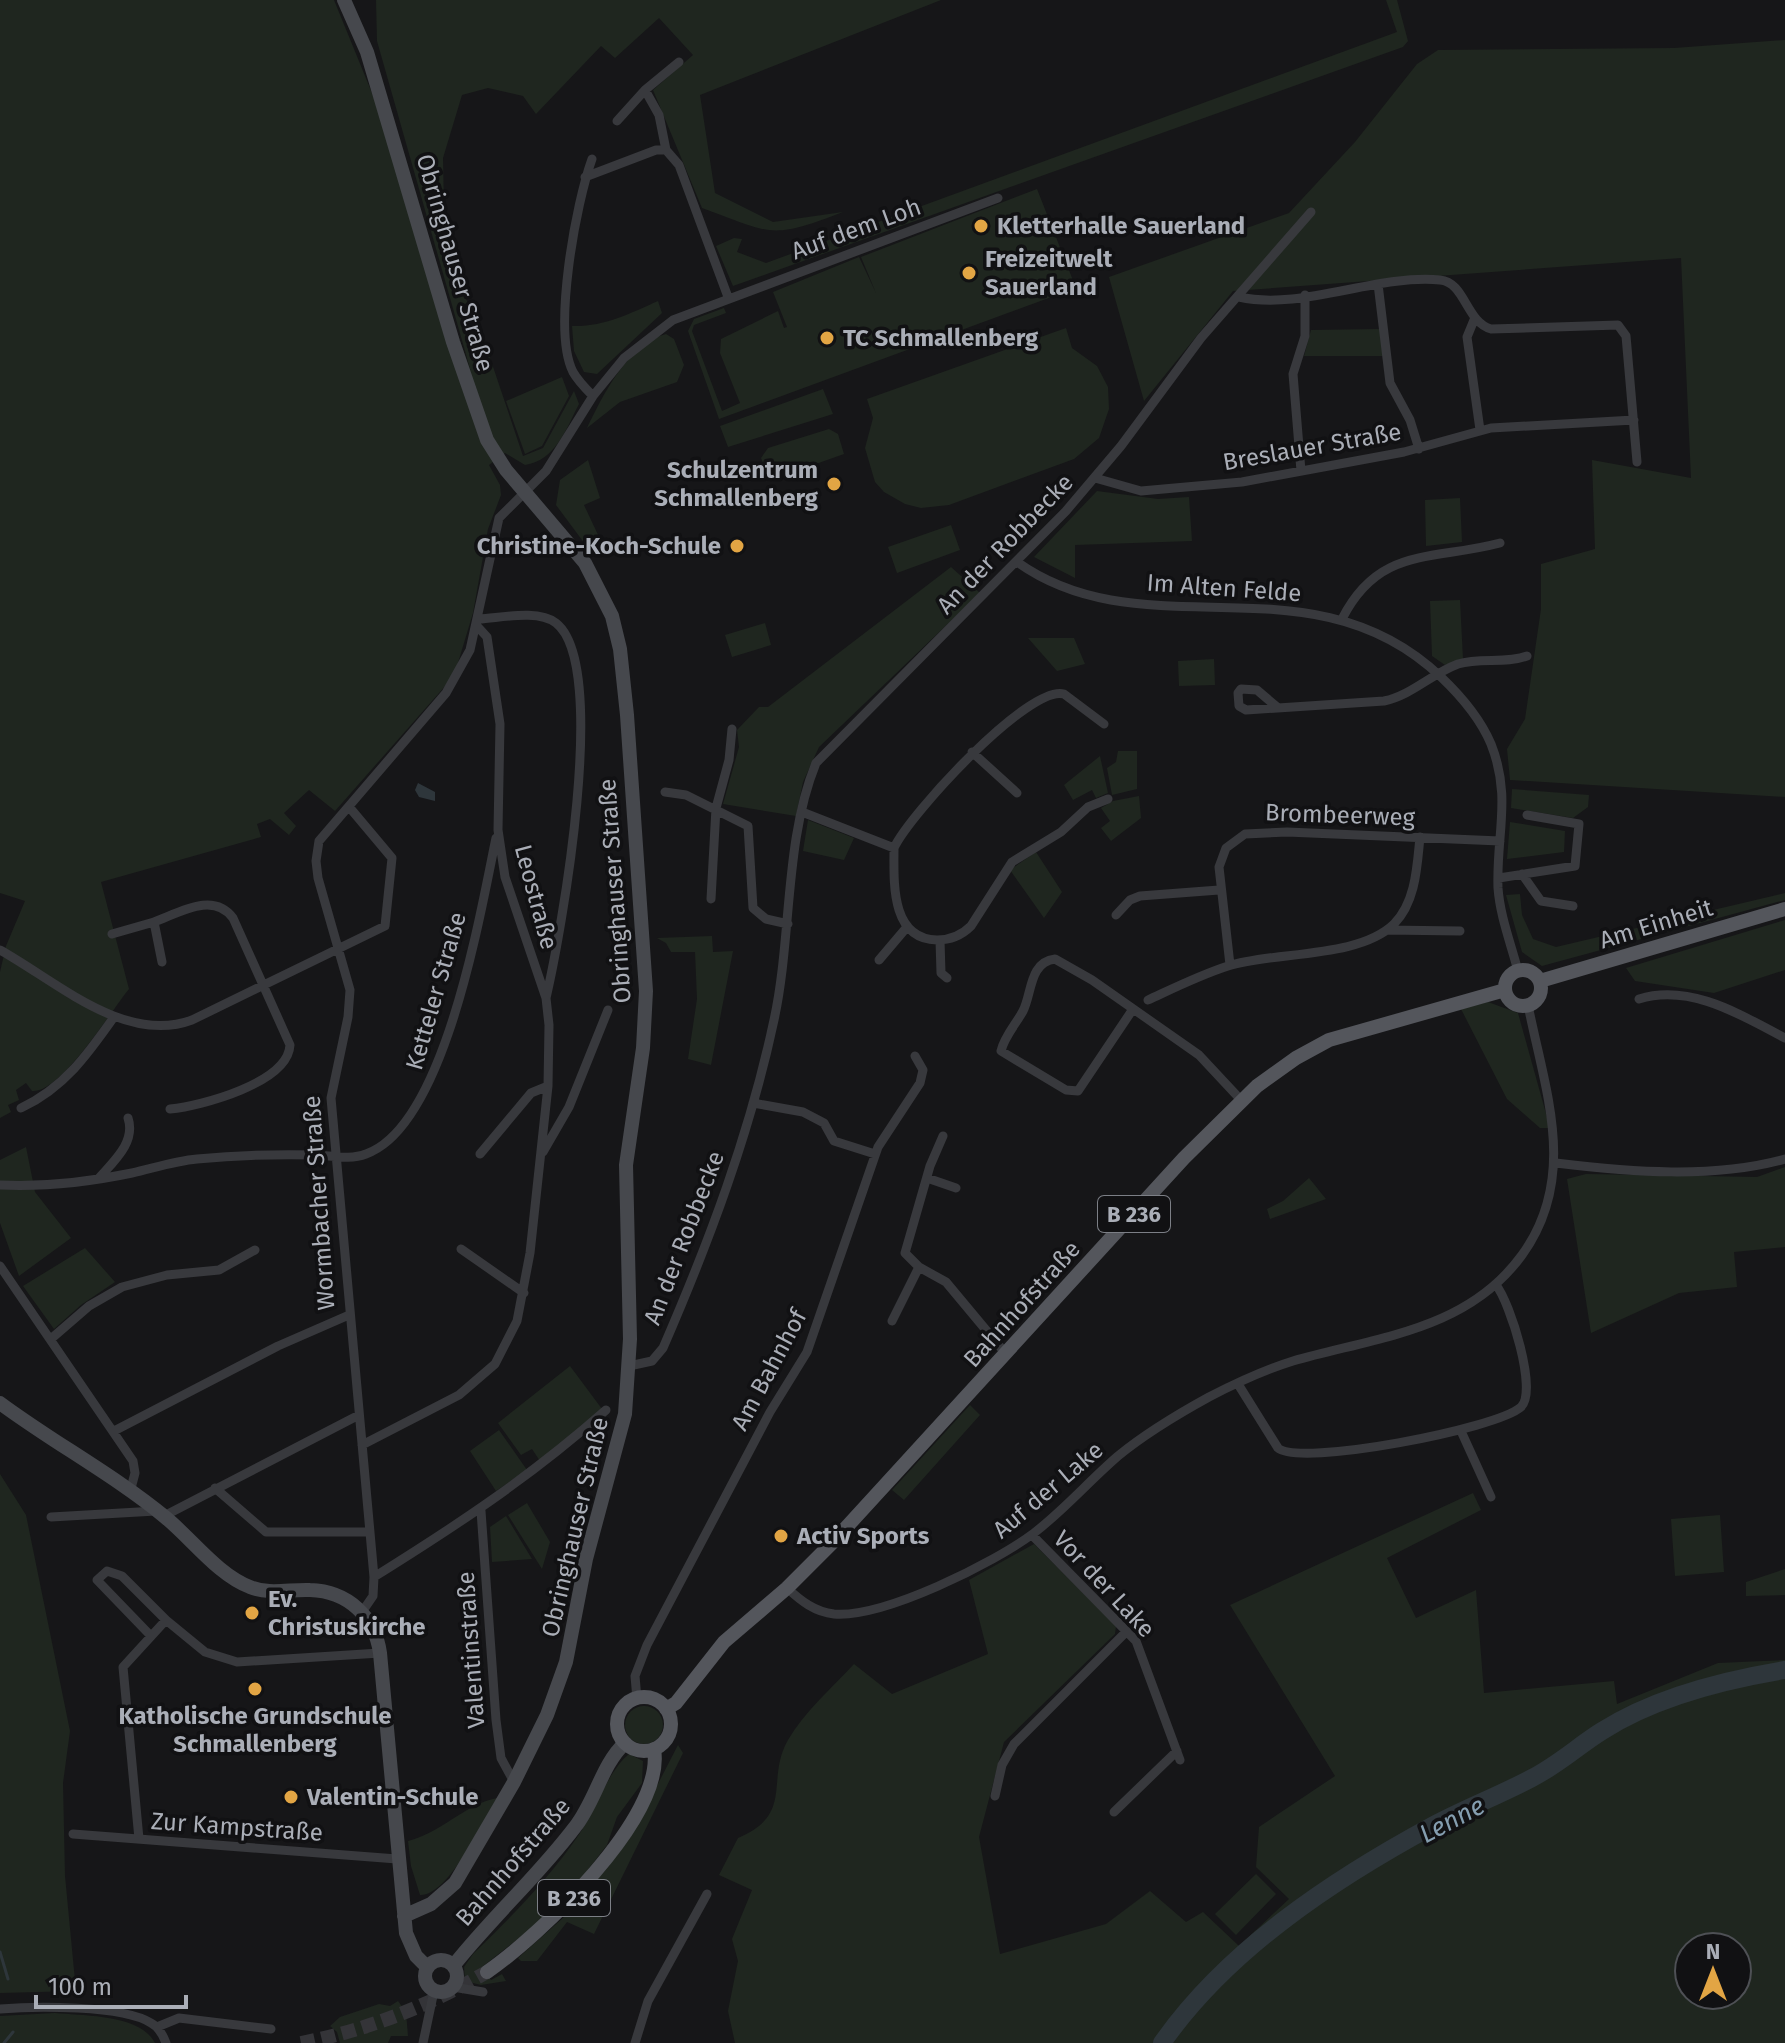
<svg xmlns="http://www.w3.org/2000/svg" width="1785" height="2043" viewBox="0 0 1785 2043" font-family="'Fira Sans',sans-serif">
<rect width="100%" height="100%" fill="#161618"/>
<path fill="#1f261f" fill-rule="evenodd" d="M0 0H334L383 120 471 372 377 41 376 0H941L700 95 715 193 773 222 843 212C770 240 773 234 702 208L653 90 693 55 659 18 615 58 601 46 536 114 523 96 488 88 462 95 443 158 444 208 458 283 479 325 523 456 543 448 574 391 579 404C566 429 556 460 525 465L505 453 489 465 500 485 501 495 488 529 473 613 454 676 335 811 309 790 284 813 296 826 289 835 270 819 257 824 261 837 101 882 129 989C111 1011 60 1094 32 1091L26 1083 16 1090 19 1100 8 1105 11 1112 0 1118V972L6 946 25 901 0 893Z
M1386 0H1397L1408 41 1403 47 733 286 716 246 734 238 742 239 737 252 766 263 1397 32Z
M1785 40V797L1510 780 1507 749 1525 719 1541 609V564L1595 549 1592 460 1691 478 1681 258 1233 291 1144 401 1109 277 1289 213 1355 142 1417 64 1438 50 1674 48Z
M1037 189 1076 288 719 419 688 331 694 319 724 308 726 313 694 325 692 331 722 411 740 403 720 353 721 339 778 311 784 328 787 327 773 292 859 257 876 293 861 257Z
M658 301 662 313 597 374 584 372 574 351 572 326C603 327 629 314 658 301Z
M1066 328 1072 348 1097 366 1108 387 1109 409 1099 438 1074 459 949 505 921 508 905 504 884 492 875 482 865 448 873 418 867 399Z
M1380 329 1383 356H1304L1311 330Z
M666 334 674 339 684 365 677 382 620 402 587 428C603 395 628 344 666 334Z
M562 377 569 396 542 446 525 454 506 401Z
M823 389 833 414 728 447 720 426Z
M829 429 838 434 844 454 779 477 768 475 761 458 768 448Z
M588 460 600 498 584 505 600 539 585 544 556 505 560 480Z
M1097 491 1158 499 1189 497 1192 541 1075 545V578L1034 557Z
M1460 498 1462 542 1426 546 1425 500Z
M951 525 960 550 897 573 888 547Z
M951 567 980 593 819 747 803 782 796 816 723 804 739 747 737 730 759 707H768Z
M1460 600 1463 659 1445 665 1432 656 1430 601Z
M765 623 771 645 732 657 725 635Z
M1028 638H1074L1085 664 1057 671Z
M1214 659 1215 685 1179 686 1178 661Z
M1118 751H1137V789L1112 795 1107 768 1116 762Z
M1100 756 1108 793 1096 798 1092 790 1073 800 1064 785Z
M1512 789 1589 795 1588 807 1573 818 1511 808Z
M1139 796 1141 818 1111 841 1101 828 1110 821 1101 808 1113 801Z
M808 820 854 838 844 860 803 851Z
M1510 822 1565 831 1564 852 1507 859Z
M1036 852 1062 892 1044 918 1010 870Z
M1785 893V900L1542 966 1522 952 1506 895 1520 894 1522 915 1533 939 1556 947Z
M1785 920V970L1714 993 1635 981 1626 968Z
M712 936 713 952 733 951 711 1065 688 1059 697 999 695 952H671L666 943 657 938Z
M1488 1002 1518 1013 1550 1128H1540L1507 1099 1461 1009Z
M26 1147 35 1192 71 1238 19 1276 0 1223V1160Z
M1785 1167V1247L1734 1252 1737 1287 1679 1293 1591 1333 1567 1179 1586 1174 1757 1177Z
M1309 1178 1326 1199 1270 1219 1267 1209 1283 1201Z
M85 1248 115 1282 81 1305 54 1329 23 1286Z
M570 1366 602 1409 540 1461 532 1449 521 1455 498 1423Z
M970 1405 980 1415 904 1500 892 1490Z
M499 1430 527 1470 496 1491 470 1451Z
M0 1474 26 1515 70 1731 63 1783 65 1876 76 1991 0 1993Z
M1473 1493 1481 1510 1387 1558 1416 1618 1476 1590 1484 1693 1614 1681 1617 1704 1718 1663 1785 1660V2043H735L728 2011 738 1961 732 1939 752 1890 719 1875 738 1838C795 1814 765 1780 788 1740 804 1712 832 1688 854 1664L892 1694 988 1654 969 1580 1034 1544 1116 1626 1115 1634 1004 1742 979 1837 1000 1954 1106 1924 1150 1891 1186 1922 1203 1912 1239 1946 1289 1899 1256 1867 1259 1827 1335 1776 1230 1605ZM1689 1947H1737V1995H1689Z
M527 1503 550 1542 542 1569 508 1515Z
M1720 1515 1724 1572 1675 1576 1671 1519Z
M506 1516 532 1559 492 1562 490 1527Z
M1785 1569V1595L1746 1596V1582Z
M625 1725a19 19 0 1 1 38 0a19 19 0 1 1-38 0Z
M678 1745 683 1753 594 1934 567 1922 537 1961H521L518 1958 564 1917 609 1866 631 1836Z
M629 1754 643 1761 642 1783 617 1817 607 1845 580 1880 551 1913 482 1967 491 1980 502 1974 506 1981 481 1985 465 1981 464 1967 473 1954C512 1916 549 1879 580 1833 595 1810 609 1770 629 1754Z
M497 1798C482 1822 449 1896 420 1895L411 1866 408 1841C441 1833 465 1804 497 1798Z
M1256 1874 1276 1894 1236 1935 1215 1914Z
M398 2001 406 2012 408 2036H391L388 2043H340L337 2032 330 2026 340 2017 379 2004 390 2006Z
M55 2013C84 2016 140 2014 155 2043H0V2016Z"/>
<path fill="#2e363b" d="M418 783 435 792V801L419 797 415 790Z"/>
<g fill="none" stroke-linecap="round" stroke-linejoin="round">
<path stroke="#2e363b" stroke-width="3" d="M0 1952 8 1979
M4 2043 13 2032"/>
<path stroke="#2e363b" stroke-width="18" d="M1162 2043C1228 1949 1334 1879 1434 1825 1466 1808 1500 1795 1532 1778 1559 1764 1578 1746 1602 1731 1655 1697 1724 1680 1785 1670"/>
<path stroke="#343438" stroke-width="14" stroke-dasharray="14 7" stroke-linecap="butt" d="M301 2043C368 2030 428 2006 487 1972"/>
<path stroke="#38393d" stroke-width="9" d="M645 90 659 115 666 150 679 165 728 297
M617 121 645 90 679 62
M592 159C576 203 552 331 573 372 578 381 586 389 593 396
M585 177 656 150H666
M1378 284 1390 383 1410 420 1419 449
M1239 297C1302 311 1375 274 1440 280 1465 282 1466 322 1491 329L1618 325 1626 336 1637 462
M1474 320 1467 337 1480 430
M1301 471 1293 374 1305 336V295
M1095 478 1141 491 1242 482 1404 452 1491 428 1634 420
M1017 562C1145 654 1311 553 1441 677 1461 696 1480 718 1491 744 1512 797 1496 835 1498 888 1500 916 1511 944 1518 971
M479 619C500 618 538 609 556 623 610 665 561 934 546 998
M1342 619C1379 546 1432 561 1500 543
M1277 707 1257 690 1241 689 1238 693 1239 706 1246 710 1384 701C1412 695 1431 674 1458 664 1480 657 1505 664 1527 656
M972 752 1017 793
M665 792 686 795 748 826 753 908 766 919 788 924
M802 812 894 848C909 815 1029 684 1064 694L1104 724
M894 848C894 881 890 939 937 940 950 940 962 935 971 926L1012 862 1061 832 1088 807 1108 799
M1522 874 1541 901 1573 906
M1499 878 1575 866 1579 824 1527 815
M711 899 716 808 729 760 732 729
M1116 915 1130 900 1140 896 1219 890
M1387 930 1460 931
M112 934 154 922
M940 940 941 973 947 978
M0 950C56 981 125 1045 192 1020L385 926 392 858 350 808
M879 960 907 927
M162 962 154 922C179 913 213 891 233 918L290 1045C288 1083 201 1106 170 1109
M1230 965 1219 867 1226 848 1245 834 1287 832 1500 841
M1639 999C1690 983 1741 1015 1785 1038
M1148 1000C1174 988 1200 975 1228 966 1274 951 1358 959 1394 924 1416 902 1417 866 1420 837
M1133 1009 1078 1091 1066 1090 1001 1051C1004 1037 1016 1024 1023 1011 1032 994 1029 962 1055 959L1092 980 1199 1055 1241 1100
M753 1103 803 1112 824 1123 834 1141 875 1154
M21 1108C64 1088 88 1054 114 1017
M943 1136 930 1166 905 1253 919 1267 946 1282 1006 1354
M543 1152 569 1107 608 1010
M480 1154 531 1093 548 1086
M1556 1163C1630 1172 1713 1179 1785 1159
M99 1178C114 1161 136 1142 128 1118
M927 1178 956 1188
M0 1185C44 1187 89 1182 132 1173 154 1168 175 1161 197 1159 237 1155 279 1154 318 1155 334 1156 351 1160 366 1154 445 1126 480 914 496 838
M461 1249 524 1293
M0 1266 133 1461 135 1473 130 1492
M892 1321 919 1267
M52 1338 89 1306 122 1287 167 1275 219 1270 255 1250
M629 1366 652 1361 663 1348C709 1242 750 1133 774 1020 792 938 784 841 816 763L1066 511 1121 446 1201 338 1311 212
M1238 1384 1278 1448C1299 1467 1497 1429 1521 1407 1538 1391 1510 1302 1496 1285
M114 1431 278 1346 349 1315
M1461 1431 1491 1497
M362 1445 459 1395 495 1364 517 1321 530 1253 548 1086 549 1025 546 998 505 877 498 830 500 724 487 637 477 626
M215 1488 266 1532H370
M481 1511 496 1720 501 1758 514 1782
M164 1516 359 1415
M51 1517 156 1511
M1032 1535 1136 1641 1180 1760
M374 1577C459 1524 530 1477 606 1410
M787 1588C801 1601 815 1612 834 1614 884 1618 994 1563 1034 1533 1064 1510 1089 1481 1118 1456 1146 1433 1178 1414 1209 1397 1236 1383 1264 1370 1293 1361 1376 1337 1467 1331 1522 1255 1579 1176 1545 1091 1528 1005
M362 1612 373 1596 374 1577 331 1098 348 1017 350 990 318 878 316 861 319 841 446 693 470 650 499 518 546 471 593 396 624 358 673 320 998 198
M151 1636 97 1580 107 1571 122 1576 166 1620
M637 1699 635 1676 647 1645 770 1412 807 1352 878 1147 920 1083 923 1070 915 1056
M995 1796 1002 1765 1014 1744 1126 1632
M1114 1812 1177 1751
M73 1834 397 1859
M139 1839 123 1667 166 1620 205 1652 237 1662 380 1653
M453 1987 483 1992
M0 2009C34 2006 123 2005 151 2023 159 2027 163 2035 166 2043
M157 2027 179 2018 271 2029
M423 2043 434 1991
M635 2043 648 2001 707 1894"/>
<path stroke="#46484d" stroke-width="14" d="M344 0 367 52 453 342 487 440 506 470 585 563 612 616 620 649 627 715 646 991 643 1048 626 1165 630 1339 625 1414 586 1559 566 1662 547 1715 514 1782 455 1883 431 1904 404 1916
M0 1403C54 1443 114 1475 165 1517 192 1539 218 1575 250 1587 269 1595 290 1589 310 1590 348 1591 375 1617 380 1653L406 1933 416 1956 427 1967
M425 1976a16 16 0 1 1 32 0a16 16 0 1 1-32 0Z
M454 1965C492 1917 538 1876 575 1827 595 1802 602 1764 625 1743"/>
<path stroke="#54565c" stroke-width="14" d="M1505 988a18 18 0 1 1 36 0a18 18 0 1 1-36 0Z
M1540 981 1785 909
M617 1724a27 27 0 1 1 54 0a27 27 0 1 1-54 0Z
M666 1709 676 1703 724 1642 787 1588 832 1543 1184 1158 1257 1086 1296 1058 1329 1040 1505 990
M487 1972C539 1936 666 1817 654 1749"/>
</g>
<g fill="#e2a544" stroke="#111113" stroke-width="3">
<circle cx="981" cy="226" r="8"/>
<circle cx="969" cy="273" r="8"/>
<circle cx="827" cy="338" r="8"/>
<circle cx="834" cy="484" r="8"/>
<circle cx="737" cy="546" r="8"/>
<circle cx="781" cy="1536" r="8"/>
<circle cx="252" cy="1613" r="8"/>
<circle cx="255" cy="1689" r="8"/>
<circle cx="291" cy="1797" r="8"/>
</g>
<g text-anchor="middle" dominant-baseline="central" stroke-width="7" stroke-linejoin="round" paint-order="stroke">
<g fill="#111113" stroke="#7c7f86" stroke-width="2">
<rect x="1098" y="1196" width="72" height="36" rx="6"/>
<rect x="538" y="1880" width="72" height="36" rx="6"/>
</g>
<g font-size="22" font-weight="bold" fill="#aaaeb7">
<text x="1134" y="1214">B 236</text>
<text x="574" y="1898">B 236</text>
</g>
<g font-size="24" font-weight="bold" fill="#aaaeb7" stroke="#111113" text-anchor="start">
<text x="997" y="226">Kletterhalle Sauerland</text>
<text x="985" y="259">Freizeitwelt<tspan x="985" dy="28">Sauerland</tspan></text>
<text x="843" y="338">TC Schmallenberg</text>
<text x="818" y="470" text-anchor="end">Schulzentrum<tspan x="818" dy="28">Schmallenberg</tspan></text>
<text x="721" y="546" text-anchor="end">Christine-Koch-Schule</text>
<text x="797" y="1536">Activ Sports</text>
<text x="268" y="1599">Ev.<tspan x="268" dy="28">Christuskirche</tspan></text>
<text x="255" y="1716" text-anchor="middle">Katholische Grundschule<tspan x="255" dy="28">Schmallenberg</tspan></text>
<text x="307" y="1797">Valentin-Schule</text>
</g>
<g font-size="24" fill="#aaaeb7" stroke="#111113">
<text transform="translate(856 229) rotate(-20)">Auf dem Loh</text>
<text transform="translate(455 263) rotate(74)">Obringhauser Straße</text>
<text transform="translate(1312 447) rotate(-10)">Breslauer Straße</text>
<text transform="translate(1005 544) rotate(-46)">An der Robbecke</text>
<text transform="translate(1224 588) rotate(4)">Im Alten Felde</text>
<text transform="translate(1340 815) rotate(2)">Brombeerweg</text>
<text transform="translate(615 891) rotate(-94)">Obringhauser Straße</text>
<text transform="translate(536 897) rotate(75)">Leostraße</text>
<text transform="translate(1656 924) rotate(-17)">Am Einheit</text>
<text transform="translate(436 991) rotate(-74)">Ketteler Straße</text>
<text transform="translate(319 1203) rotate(-94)">Wormbacher Straße</text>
<text transform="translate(684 1238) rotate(-69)">An der Robbecke</text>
<text transform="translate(1022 1304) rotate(-48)">Bahnhofstraße</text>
<text transform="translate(769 1370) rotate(-62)">Am Bahnhof</text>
<text transform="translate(1048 1490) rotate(-40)">Auf der Lake</text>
<text transform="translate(575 1527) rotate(-77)">Obringhauser Straße</text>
<text transform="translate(1104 1584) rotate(47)">Vor der Lake</text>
<text transform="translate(471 1650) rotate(-94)">Valentinstraße</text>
<text transform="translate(237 1827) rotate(4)">Zur Kampstraße</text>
<text transform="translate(513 1862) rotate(-49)">Bahnhofstraße</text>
</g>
<g font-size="26" font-style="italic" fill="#849daf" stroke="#111113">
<text transform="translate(1452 1820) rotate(-28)">Lenne</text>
</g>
</g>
<g transform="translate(1713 1971)"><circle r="38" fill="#111113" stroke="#4e5055" stroke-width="2"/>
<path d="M0-6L14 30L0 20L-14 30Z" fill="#e2a544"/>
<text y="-12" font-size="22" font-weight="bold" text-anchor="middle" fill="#aaaeb7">N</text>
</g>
<path d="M36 1995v12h150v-12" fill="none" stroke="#aaaeb7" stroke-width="4"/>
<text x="48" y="1995" font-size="24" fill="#aaaeb7" stroke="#111113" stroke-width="6" paint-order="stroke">100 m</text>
</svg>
